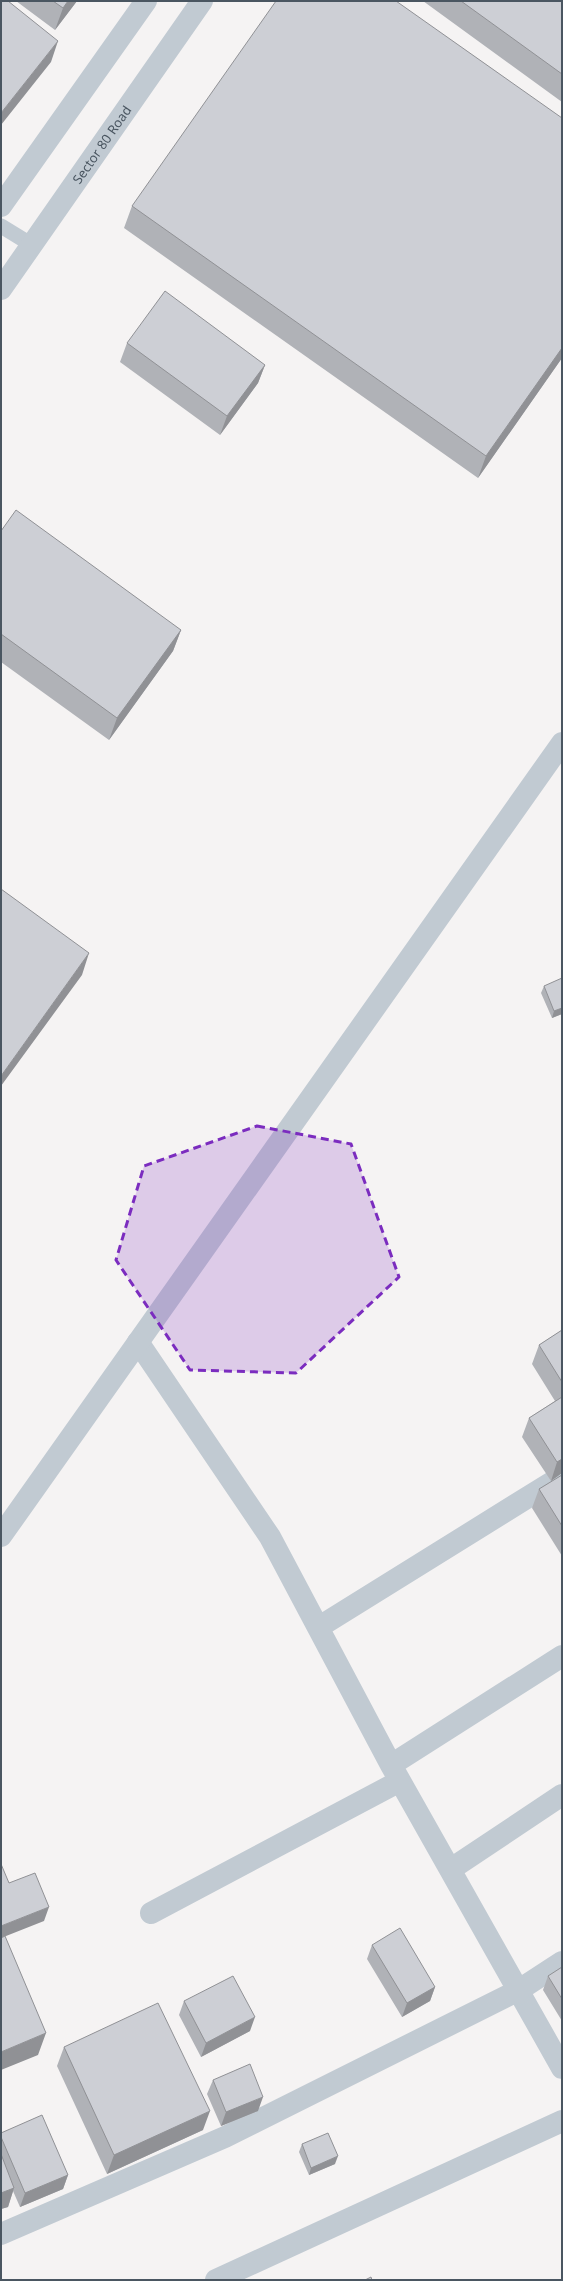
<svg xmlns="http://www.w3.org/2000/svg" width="563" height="2281" viewBox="0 0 563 2281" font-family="'Noto Sans',sans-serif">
<rect width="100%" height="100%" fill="#f5f3f3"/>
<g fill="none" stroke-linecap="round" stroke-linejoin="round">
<path stroke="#c1cad2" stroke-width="15" d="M1 226 32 245"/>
<path stroke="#c1cad2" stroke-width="22" d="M138 1342 270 1537 391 1765 562 2068
M319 1627 562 1476
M391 1765 562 1656
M451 1869 562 1795
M151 1913 400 1781
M1 2234 225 2137 519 1990 562 1962
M216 2280 562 2121"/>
<g stroke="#c1cad2" stroke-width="22">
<path d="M1 206 146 1"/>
<path id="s1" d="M1 289 202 1"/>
<path d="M1 1536 562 743"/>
</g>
</g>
<path fill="#b0b2b7" d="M16 1H77L55 30Z
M423 1H562V102Z
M562 118V358L478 478 124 228 132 206Z
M127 343 265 365 258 383 220 435 120 362Z
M1 531 181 630 173 651 109 740 1 662Z
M544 986 562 1014 552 1018 541 993Z
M562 1330V1473L551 1481 522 1437 529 1418 555 1401 532 1364 539 1345Z
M562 1475V1556L532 1508 539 1489Z
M372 1945 435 1987 430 2001 402 2017 367 1959Z
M562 1967V2021L543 1990 548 1976Z
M184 2001 250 2031 201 2057 179 2015Z
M64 2047 203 2130 107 2174 57 2066Z
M213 2080 258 2111 221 2126 207 2094Z
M1 2133 68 2175 63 2189 20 2207 13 2191 8 2207 1 2209Z
M302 2144 335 2164 309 2175 299 2152Z"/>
<path fill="#909195" d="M68 1H77L55 30 63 8Z
M58 41 51 62 1 125V113Z
M562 348V358L478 478 486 456Z
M265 365 258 383 220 435 227 416Z
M181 630 173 651 109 740 117 718Z
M89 953 82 975 1 1086V1076Z
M562 1008V1014L552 1018 554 1011Z
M562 1459V1473L551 1481 557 1462Z
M49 1907 44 1921 1 1938V1926Z
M435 1987 430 2001 402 2017 407 2003Z
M255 2017 250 2031 201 2057 206 2043Z
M46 2033 38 2055 1 2070V2052Z
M263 2097 258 2111 221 2126 226 2112Z
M210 2111 203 2130 107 2174 114 2155Z
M338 2156 335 2164 309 2175 311 2168Z
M68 2175 63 2189 20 2207 25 2193Z
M14 2188 8 2207 1 2209V2193Z"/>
<path fill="#cdcfd5" stroke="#909195" d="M1 1H8L58 41 1 113Z
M53 1H68L63 8Z
M276 1H396L562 118V348L486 456 132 206Z
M461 1H562V74Z
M165 291 265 365 227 416 127 343Z
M16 510 181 630 117 718 1 634V531Z
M1 889 89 953 1 1076Z
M562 978V1008L554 1011 544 986Z
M562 1330V1382L539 1345Z
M562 1397V1459L557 1462 529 1418Z
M562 1475V1526L539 1489Z
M1 1864 9 1883 35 1873 49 1907 1 1926Z
M400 1928 435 1987 407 2003 372 1945Z
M5 1936 46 2033 1 2052V1938Z
M562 1967V1999L548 1976Z
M233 1976 255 2017 206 2043 184 2001Z
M158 2003 210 2111 114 2155 64 2047Z
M250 2064 263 2097 226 2112 213 2080Z
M42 2115 68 2175 25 2193 1 2137V2133Z
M328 2133 338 2156 311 2168 302 2144Z
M1 2154 14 2188 1 2193Z
M371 2277 372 2280H365Z"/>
<path fill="#7b2cbf" fill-opacity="0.2" stroke="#7b2cbf" stroke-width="3" stroke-dasharray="8 5" stroke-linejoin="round" d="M257 1126 351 1144 399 1277 296 1373 190 1370 116 1260 144 1166Z"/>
<g text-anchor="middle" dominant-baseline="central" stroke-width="3" stroke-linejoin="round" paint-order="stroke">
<g font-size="13" fill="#4a5661" stroke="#fff">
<text stroke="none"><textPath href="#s1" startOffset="176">Sector 80 Road</textPath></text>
</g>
</g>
<rect width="563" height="2281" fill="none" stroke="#4a5661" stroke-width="4"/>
</svg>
